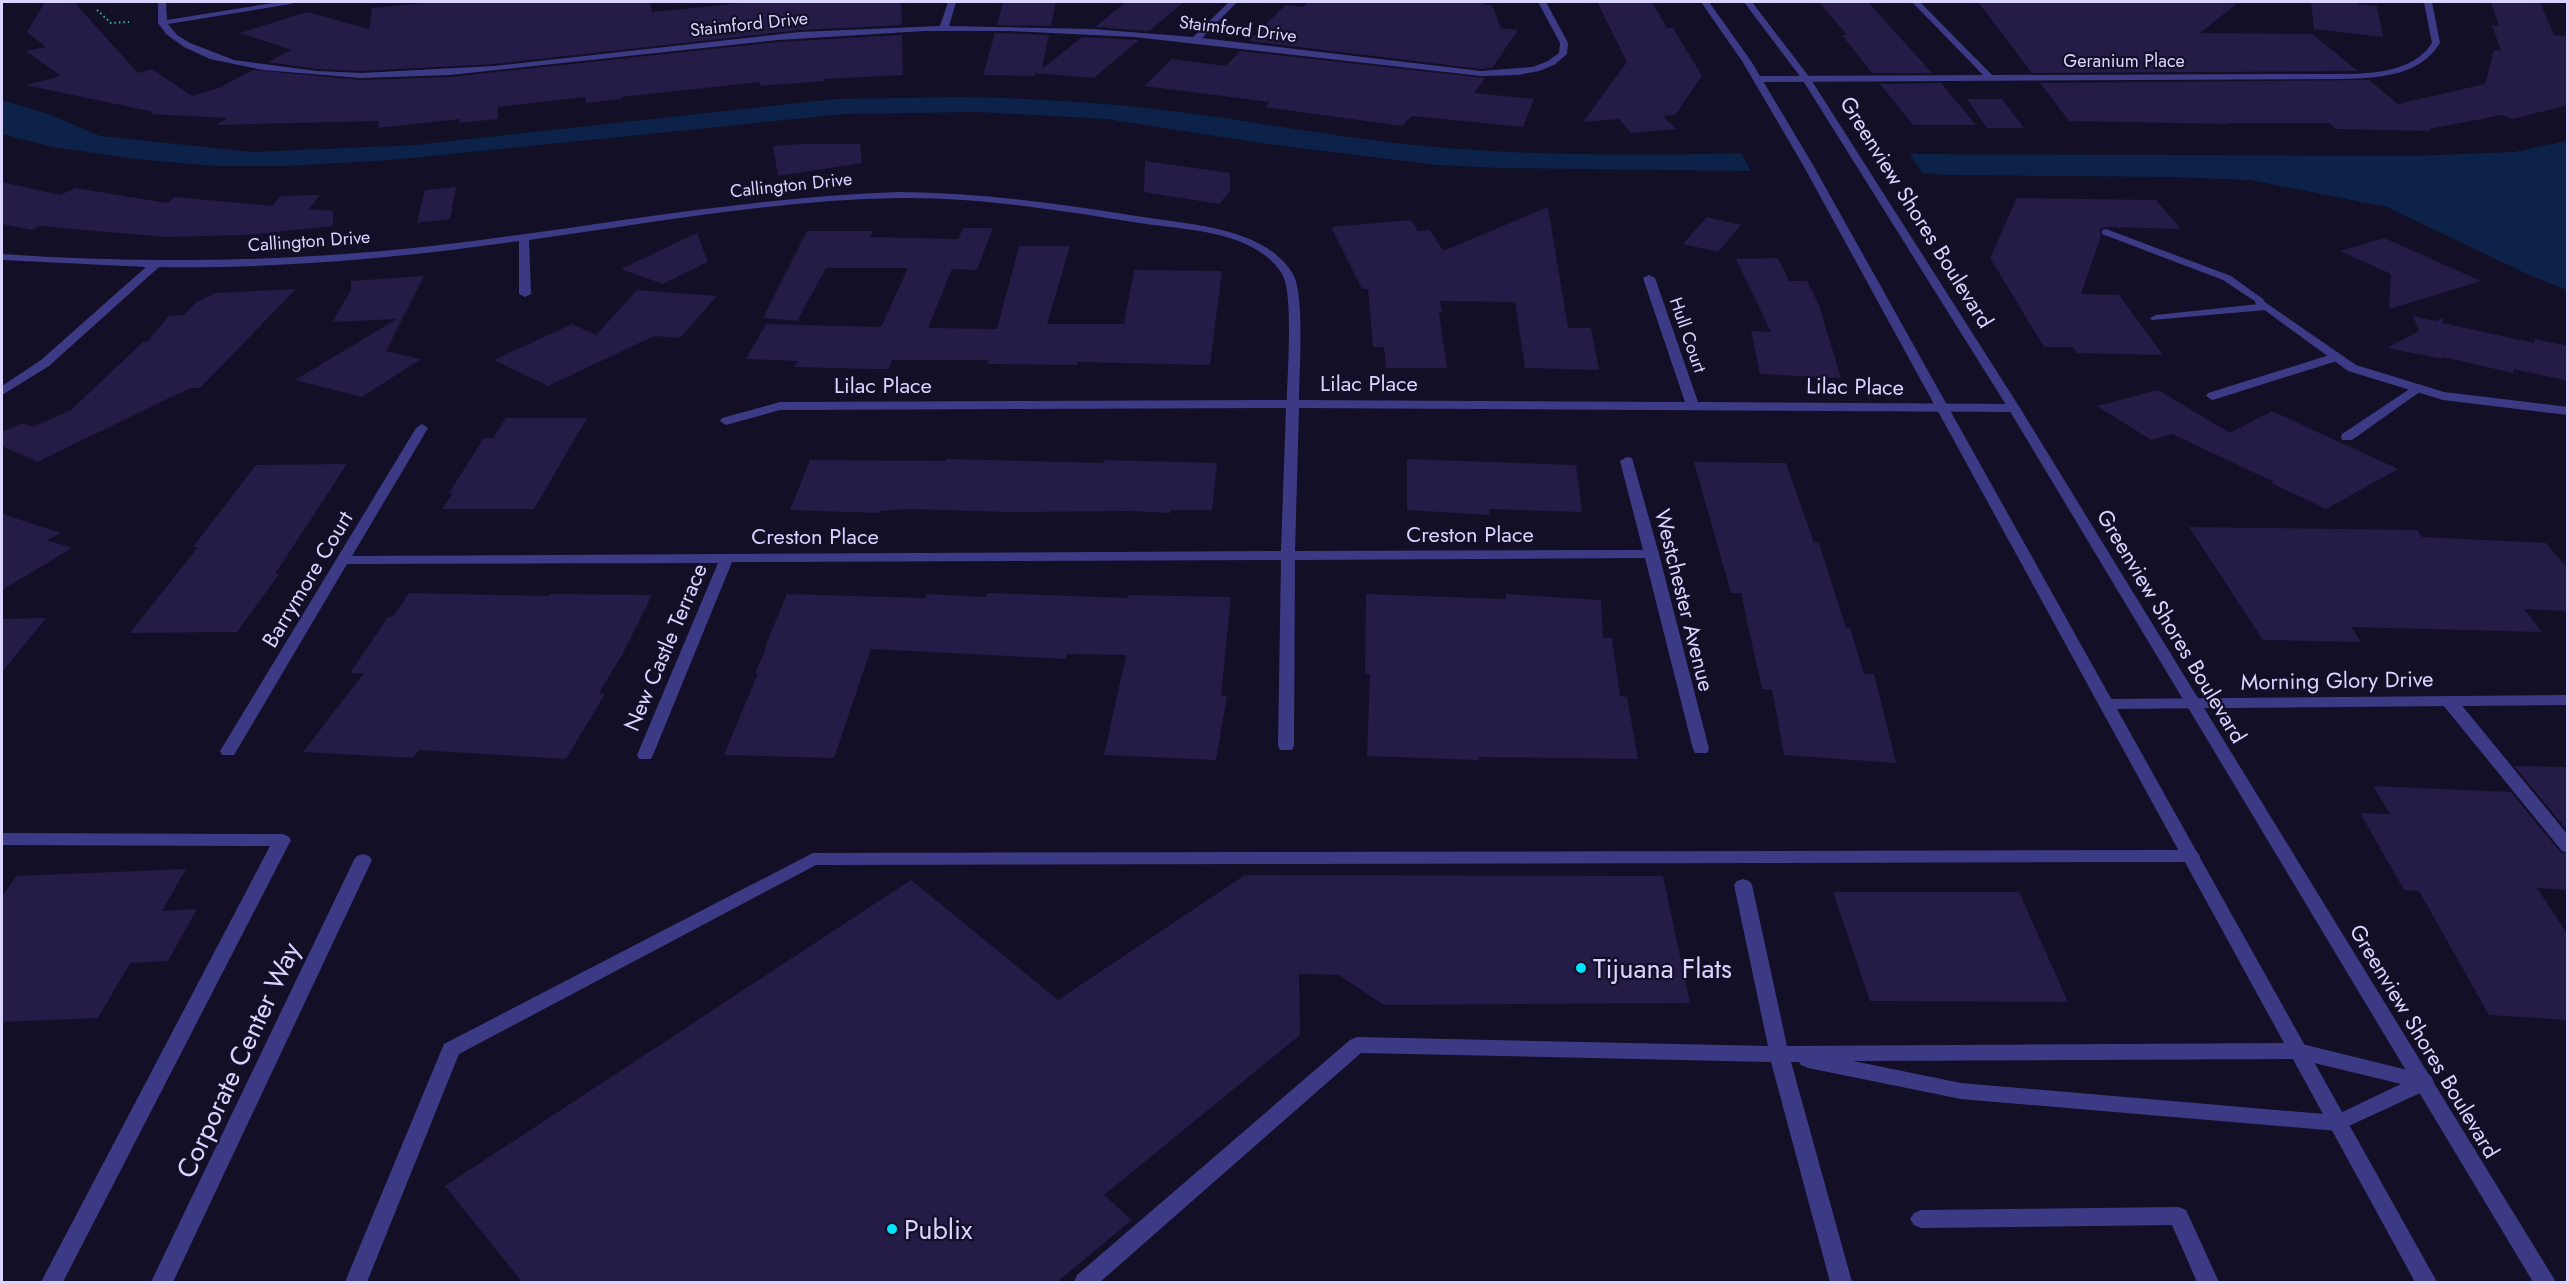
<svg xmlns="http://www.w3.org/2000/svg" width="2569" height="1284" viewBox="0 0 2569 1284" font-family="Jost,sans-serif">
<rect width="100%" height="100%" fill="#130f26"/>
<path fill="#0c2248" d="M958 97C1029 98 1100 102 1171 111 1243 120 1315 133 1387 142 1504 156 1623 156 1741 153L1751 171 1500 168 1437 165 1268 144 1106 119 978 112 844 114 392 160 283 166H215L135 159 53 147 2 134V100L51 115 100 136 253 152 415 145 836 99Z
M2567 141V290L2527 274 2387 207 2250 180 2174 177 1947 175 1922 173 1910 154 2412 156 2514 152Z"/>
<path fill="#241b47" d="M45 2H74L138 73 152 69 192 96 219 88 253 70 361 80 450 77 778 42 902 35 903 75 824 79 825 81 760 86V82L621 97V99L586 103 585 97 498 107V119L459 123 460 119 377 128 379 121 217 125 227 118 149 114 154 112 25 85 61 76 26 51 46 47 27 32Z
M434 2H650L652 12 752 2H901L902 25 800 30 494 64 361 71 317 69 268 62 292 50 240 33 307 12 369 29 372 8Z
M1003 2H1056L1051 26 997 25Z
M1126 2H1184L1149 31 1095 27Z
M1308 2H1483L1484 5H1492L1501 28 1518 30 1492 68 1481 69 1249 41 1285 5 1303 7Z
M1597 2H1652L1667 28H1673L1702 76 1675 115 1663 116 1676 129 1631 133 1619 119 1583 122 1627 62Z
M1819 2H1868L1932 73H1872L1842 35H1847Z
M1978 2H2239L2200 33 2312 34 2358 71 2032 73Z
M2311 2H2358V4L2377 6 2383 37 2314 29Z
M2491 2H2540L2554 35 2568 37V105L2513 119 2502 115 2429 129 2431 131 2336 129 2329 123H2228L2230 124 2069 121 2040 83 2369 80 2398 104 2485 84 2494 50 2501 51 2492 25 2499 26Z
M995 33 1049 35 1042 69 1082 37 1139 40 1094 78 1035 73 1034 76 983 75Z
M1240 51 1485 78 1474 93 1534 99 1523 127 1412 116 1402 126 1265 107 1270 102 1144 86 1172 59 1226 66Z
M1941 83 1976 125H1913L1880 84Z
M1967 99H2002L2024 128H1987Z
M801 144H860L862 163 778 176 773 146Z
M1145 161 1230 173V191L1219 204 1144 192Z
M2 182 60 195 75 188 167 203 175 197 272 206 281 196 320 195 309 209 333 211V226L246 235 165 237 40 226 32 230 2 224Z
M456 187 450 219 417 223 425 190Z
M2017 198 2156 200 2181 229 2105 227 2100 229 2101 236 2081 294 2119 295 2163 355 2077 353 2073 347H2044L1990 258Z
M1548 207 1568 328H1591L1599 370 1525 368 1515 302 1440 301 1442 312H1439L1447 368H1386L1384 347H1373L1368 289H1362L1331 227 1411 220 1418 231 1430 230 1443 251Z
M1707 217 1741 225 1718 252 1683 244Z
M963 228H993L977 270 952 269 928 328 997 329 1019 246H1070L1047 324H1124L1134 270 1222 271 1210 365 1077 362V365L987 364 989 360H892L889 369H872L794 367 798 361 746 359 766 324 881 327 908 268H826L797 321 763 318 807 231H873L870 237 958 239Z
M697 233 708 262 663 284 621 269Z
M2384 238 2481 281 2389 309 2391 274 2340 251Z
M1778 258 1789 281H1807L1819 305 1841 378 1760 374 1751 331 1771 332 1736 259Z
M424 276 386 351 421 359 362 397 295 380 397 319 332 322 351 290V281Z
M296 289 200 388H190L37 462 2 446V432L22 423 33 427 71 410 143 342H147L169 316 184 315 195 303 215 293Z
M637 290 717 296 680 338 654 336 548 386 494 360 572 324 596 335Z
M2413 316 2436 321 2443 318V323L2534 343 2535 339 2568 346V381L2514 369 2513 373 2443 357V359L2387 348 2419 331Z
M2158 390 2230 433 2272 411 2398 469 2326 509 2271 483 2274 482 2172 434 2151 440 2097 406Z
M506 418H587L534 509H442L453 493H449L484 438H493Z
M946 459 1103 463 1104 460 1217 463 1212 510H1170V513L1130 511 1008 512 910 509 879 511 878 513 790 510 810 460 945 461Z
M1407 459 1576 465 1582 512 1489 509V515L1407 510Z
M1694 462 1786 463 1814 543H1819L1846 628H1850L1864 674H1874L1896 763 1784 755 1772 690 1762 689 1741 593H1731Z
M347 464 275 574H279L237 632 130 633 198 547H193L256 465Z
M2 514 61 533 47 540 72 548 2 590Z
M2189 527 2417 530 2422 537 2546 543 2568 569V611L2524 609 2542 632 2351 627 2361 642 2263 640Z
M409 593 549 596 550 594 652 595 622 655 599 693 605 694 566 759 419 750 413 758 303 752 364 673H350L388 617H393Z
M987 593 1128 598V595L1231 597 1221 696H1227L1216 760 1104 755 1126 655 1067 654 1066 659 871 649 834 758 724 755 758 673H755L766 649H764L787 594 925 598 927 594 986 597Z
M1366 594 1506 599V594L1601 600 1603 638H1612L1620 696 1627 697 1638 759 1479 757V760L1367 756 1370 674H1365Z
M46 618 2 672V619Z
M2514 766 2568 767V831Z
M2373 786 2511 792 2560 852 2568 855V890L2537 888 2568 935V1020L2489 1015 2419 891 2404 890 2360 813 2390 814Z
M186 869 162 911 197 909 168 961 130 963 98 1018 2 1022V897L16 876Z
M1245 875 1663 876 1690 1003 1384 1005 1339 975 1299 974 1300 1035 1104 1195 1132 1220 1057 1282H522L445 1186 911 880 1058 1000Z
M1833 892H2019L2068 1002 1870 1001Z"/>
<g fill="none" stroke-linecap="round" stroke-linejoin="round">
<path stroke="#2fb8b0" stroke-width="2" stroke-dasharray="1.5 3" stroke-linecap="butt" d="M97 10 111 23 129 22"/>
<path fill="#3d3a85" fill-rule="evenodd" d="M2106 229 2231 276 2263 299 2265 301 2260 304H2266L2272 307 2266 310 2152 320 2150 318 2156 315 2259 304 2223 280 2102 234V230Z
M2336 353 2342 357 2340 360 2216 399 2212 400 2206 396 2208 393Z
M2417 384 2421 385 2423 388 2421 391 2352 440H2342L2341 437 2342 434Z
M2449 696 2455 697 2568 835V853L2562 851 2443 705 2441 701Z
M2 833 282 834 288 836 291 840 63 1282H41L270 846 2 845Z
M2191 850 2197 852 2200 856 2197 860 2191 862 816 865 459 1054 367 1282H345L444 1044 813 853Z
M1743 879 1749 881 1752 885 1787 1046 2298 1043 2424 1074 2431 1076 2434 1082 2431 1088 2338 1131 1961 1099 1808 1068 1801 1065 1799 1062H1791L1852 1282H1830L1771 1062 1361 1053 1100 1282H1074L1077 1275 1350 1040 1357 1037 1768 1046 1734 885 1737 881ZM2298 1059 2401 1084 2336 1115 1961 1083 1853 1061Z
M2179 1207 2186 1210 2219 1282H2197L2172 1225 1921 1228 1914 1225 1910 1219 1914 1213 1921 1210Z"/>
<path fill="#3d3a85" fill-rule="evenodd" d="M158 2H166L167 20 279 2H295L291 4 168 24 177 35 190 43 234 60 317 71 361 73 494 66 800 32 940 26 948 2H956L949 26 1092 29 1193 37 1229 2H1237L1202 38 1481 71 1533 67 1548 61 1559 53 1560 43 1538 2H1546L1568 43 1567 54 1554 65 1539 71 1518 75 1481 76 1134 37 1009 31H925L778 40 450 75 361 78 263 70 210 59 184 47 166 34 158 23Z
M1912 2H1920L1992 75 2326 74C2361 74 2411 76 2432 43L2424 2H2432L2440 43C2420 76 2379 78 2343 79L1758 82 1753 79 1758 76 1983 75Z
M900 192C979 193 1057 203 1136 216 1173 222 1212 224 1247 238 1265 245 1283 257 1293 274 1305 295 1299 372 1299 400L1685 402 1643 278 1649 275 1655 278 1698 402 2014 404 2020 408 2014 412 1299 408 1295 551 1643 550 1620 461 1627 457 1632 458 1659 554 1709 749 1707 753H1695L1693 749 1645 558 1295 560 1294 746 1292 750H1280L1278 746 1281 560 732 562 653 755 651 759H639L637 755 718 563 347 564 234 755H222L220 751 416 428 422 424 428 428 352 556 1281 551 1286 408 780 410 726 425 720 421 722 418 780 402 1287 400C1287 375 1294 293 1282 274 1256 232 1190 230 1146 224 1064 211 982 197 899 198 775 200 652 223 529 240L531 294 525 297 519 294V241C399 258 279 269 159 267L49 366 2 395V386L41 360 146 267 2 260V254C146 264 289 262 432 246 588 228 743 197 900 192Z
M2259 298 2356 365 2444 392 2568 407V415L2443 400 2348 371 2255 303V299Z
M2568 695V705L2107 709 2099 704 2107 699Z
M363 854 369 856 372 860 173 1282H151L354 860 357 856Z"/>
<path fill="#3d3a85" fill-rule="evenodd" d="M1701 2H1709L1751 61 1813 165 2437 1282H2415L1803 165 1742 61Z
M1744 2H1752L1810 78 2020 408 2556 1282H2533L2008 408 1802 79Z"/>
</g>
<g fill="#00e5ff" stroke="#130f26" stroke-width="2">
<circle cx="1581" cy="968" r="6"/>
<circle cx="892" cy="1229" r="6"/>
</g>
<g text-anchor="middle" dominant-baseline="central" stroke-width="4.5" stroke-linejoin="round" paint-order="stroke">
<g font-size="18" fill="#d9d4ff" stroke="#130f26">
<text transform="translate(749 24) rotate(-6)">Staimford Drive</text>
<text transform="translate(1238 29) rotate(7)">Staimford Drive</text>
<text x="2124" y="61">Geranium Place</text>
<text transform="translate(791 185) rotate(-6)">Callington Drive</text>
<text transform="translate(309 241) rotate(-4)">Callington Drive</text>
<text transform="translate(1688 335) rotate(71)">Hull Court</text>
</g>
<g font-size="22" fill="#d9d4ff" stroke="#130f26">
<text transform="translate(1917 212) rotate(58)">Greenview Shores Boulevard</text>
<text x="1369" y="383">Lilac Place</text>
<text x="883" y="385">Lilac Place</text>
<text transform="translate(1855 386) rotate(1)">Lilac Place</text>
<text x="1470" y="534">Creston Place</text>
<text x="815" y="536">Creston Place</text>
<text transform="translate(307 579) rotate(-59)">Barrymore Court</text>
<text transform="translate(1685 600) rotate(76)">Westchester Avenue</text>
<text transform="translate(2172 626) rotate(59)">Greenview Shores Boulevard</text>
<text transform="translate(665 647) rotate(-67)">New Castle Terrace</text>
<text transform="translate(2337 680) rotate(-1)">Morning Glory Drive</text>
<text transform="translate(2425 1041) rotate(59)">Greenview Shores Boulevard</text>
</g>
<g font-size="27" fill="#d9d4ff" stroke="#130f26" text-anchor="start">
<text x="1593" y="968">Tijuana Flats</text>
<text x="904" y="1229">Publix</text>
</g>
<g font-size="27" fill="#d9d4ff" stroke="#130f26">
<text transform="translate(238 1060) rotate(-65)">Corporate Center Way</text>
</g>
</g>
<rect width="2569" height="1284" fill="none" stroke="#d9d4ff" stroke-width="6"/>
</svg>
